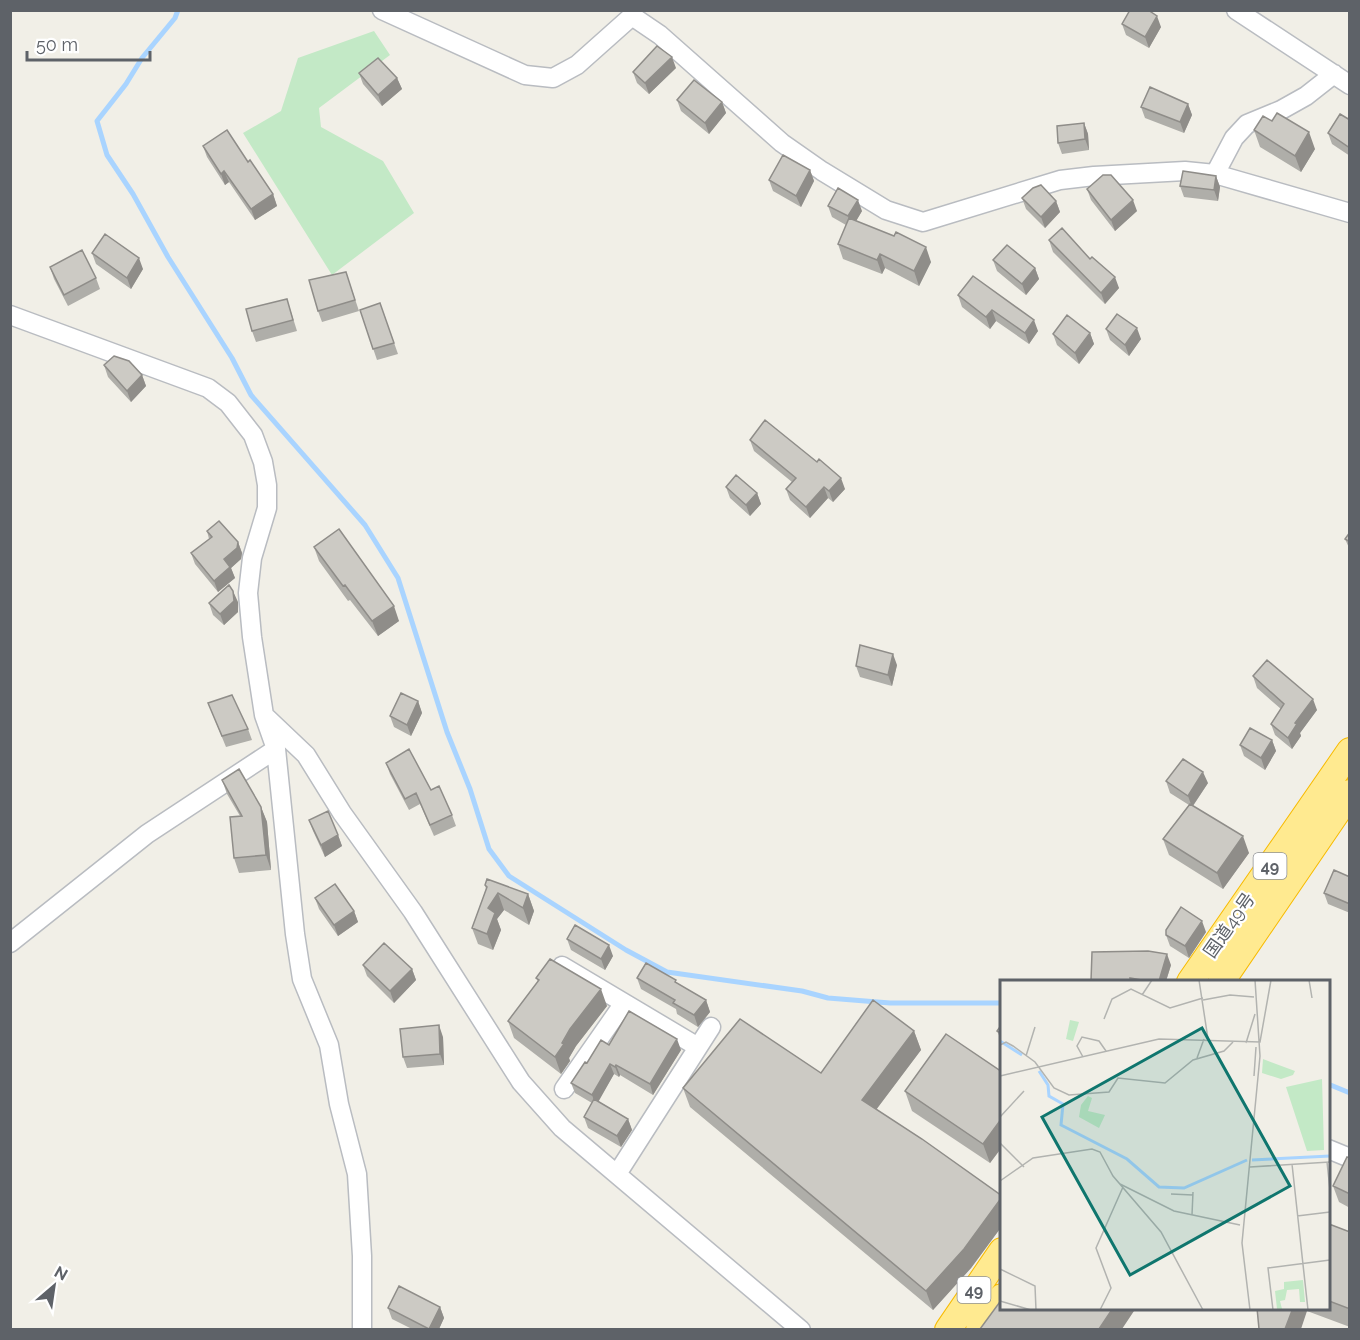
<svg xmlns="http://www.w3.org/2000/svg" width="1360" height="1340" viewBox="0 0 1360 1340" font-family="Raleway,'Noto Sans JP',sans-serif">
<rect width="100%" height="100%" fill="#f1efe7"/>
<path fill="#c3e9c6" d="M374 31 390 55 319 108 321 127 383 161 414 213 332 275 243 133 281 111 298 58Z"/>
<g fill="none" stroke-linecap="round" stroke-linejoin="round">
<path stroke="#a9d4ff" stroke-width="5" d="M178 10 175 18 142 58 126 84 97 121 107 155 133 194 168 257 232 358 251 395 365 525 398 578 447 732 470 789 489 849 509 876 626 950 667 972 802 991 828 998 890 1003H1002
M1328 1084 1350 1093"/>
<defs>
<path id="minor" d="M382 10 525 75 553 78 577 65 632 16 660 35 782 143 822 171 886 210 923 222 1060 180 1094 176 1185 171 1215 174 1350 213
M1236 10 1350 85
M1215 174 1234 138 1247 124 1281 110 1306 96 1334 74
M10 315 208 388 228 403 253 435 263 462 267 485V508L252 558 248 593 252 637 264 715 276 749 295 934 302 979 329 1045 339 1104 357 1174 362 1256V1330
M267 718 306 755 342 813 413 912 521 1082 562 1128 801 1330
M10 943 147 834 276 749
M562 966 698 1047
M564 1089 624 1003
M1328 1149 1350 1158
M617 1174 711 1027"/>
<path id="highway" d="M1190 982 1350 751
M1221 982 1350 793
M948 1330 1002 1251
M979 1330 1002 1297"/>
</defs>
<use href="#minor" stroke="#b9bcc1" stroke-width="21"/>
<use href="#highway" stroke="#f8bb00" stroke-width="28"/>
<use href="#minor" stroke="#fff" stroke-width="18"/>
<use href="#highway" stroke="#ffea90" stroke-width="26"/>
</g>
<path fill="#afaea9" d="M1122 24 1161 27 1149 48 1126 35Z
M676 68 649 94 637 83 633 72Z
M359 73 397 78 402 89 382 106 363 84Z
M677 100 722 102 726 113 709 134 681 111Z
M1188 104 1192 115 1184 133 1145 118 1141 107Z
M1350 120V156L1332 144 1328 133Z
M1084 123 1088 134 1089 150 1062 154 1058 143Z
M1254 130 1315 149 1301 172 1260 147Z
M203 146 248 162 273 194 277 206 255 220 229 182 225 185 207 157Z
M810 170 814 181 801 207 773 191 769 180Z
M1216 176 1220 187 1218 201 1184 197 1180 186Z
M1087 189 1137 211 1115 231 1091 200Z
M1022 198 1056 201 1060 212 1045 228 1026 209Z
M828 206 862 211 856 221 931 262 919 286 885 268 882 274 843 259 838 244 846 225 832 217Z
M1049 240 1090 259 1119 288 1105 304 1053 252Z
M92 253 143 269 131 289 96 264Z
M993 260 1035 268 1039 279 1026 295 997 271Z
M50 267 96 278 100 289 68 306 54 279Z
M346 272 359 311 322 322 318 311Z
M958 295 1038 331 1029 344 996 321 990 329 962 307Z
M287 299 297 331 256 342 252 331Z
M380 303 398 354 377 360 360 310Z
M1106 329 1141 339 1129 356 1110 340Z
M1090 333 1094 344 1079 364 1057 345 1053 334Z
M104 365 142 375 146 386 131 402 108 377Z
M750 440 845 489 833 502 828 498 810 518 790 500 786 489 792 482 754 451Z
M726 487 757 493 761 504 750 516 730 498Z
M207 531 238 542 242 553 241 559 231 568 235 578 218 592 195 564 191 553 209 539Z
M1350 532V550L1345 539Z
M314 547 399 621 378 636 350 600 348 601 319 561Z
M238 602V612L224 625 213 615 209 603Z
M897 665 892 686 860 677 856 666Z
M1253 676 1317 710 1300 733 1301 736 1292 749 1275 735 1271 724 1281 709 1257 688Z
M418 701 422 713 411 736 394 727 390 716Z
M208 703 248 729 252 740 226 747Z
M1272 740 1276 751 1265 770 1244 756 1240 745Z
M386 763 431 790 452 815 456 826 434 836 420 804 409 810 390 774Z
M222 780 261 807 267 822 271 870 239 873 234 858 240 816 227 794Z
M1166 781 1208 783 1193 806 1249 853 1223 889 1169 855 1163 839 1189 805 1170 793Z
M309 820 338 835 342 846 325 857 313 831Z
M1350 877V913L1328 904 1324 893Z
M485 885 528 894 534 911 529 925 504 910 497 919 501 930 493 950 478 944 472 928 486 889Z
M315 898 354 911 358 922 338 936 319 909Z
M1206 932 1189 958 1170 946 1166 935Z
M567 939 613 956 605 970 571 950Z
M363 965 412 969 416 980 394 1003 367 976Z
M1171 965 1166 981H1091Z
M536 978 607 1006 576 1046 569 1058 570 1061 561 1074 514 1038 508 1021 538 982Z
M637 978 678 984 706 1000 710 1012 698 1027 677 1014 676 1009 641 989Z
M1002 1024V1042L997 1031Z
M914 1031 921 1050 876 1110 1002 1196V1226L971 1268 933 1310 690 1107 683 1088 821 1073Z
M443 1037 444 1065 407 1068 403 1057Z
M609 1045 681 1050 653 1095 620 1075 619 1077 614 1074 598 1101 628 1119 632 1130 621 1147 588 1128 584 1117 592 1103 575 1093 571 1083 587 1063Z
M1002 1072V1147L990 1163 912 1111 905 1091Z
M1350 1158V1208L1339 1202 1333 1186Z
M1329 1224 1350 1232V1327L1307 1311 1257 1308H1329Z
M440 1307 444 1318 439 1329H412L392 1319 388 1308Z"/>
<path fill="#8f8d89" d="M1157 16 1161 27 1149 48 1145 37Z
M672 57 676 68 649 94 645 83Z
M397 78 402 89 382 106 378 95Z
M722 102 726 113 709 134 705 123Z
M1188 104 1192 115 1184 133 1180 122Z
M1084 123 1088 134 1089 150 1085 139Z
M1309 132 1315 149 1301 172 1295 156Z
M810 170 814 181 801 207 796 196Z
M224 171 229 182 225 185 221 174Z
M1216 176 1220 187 1218 201 1214 190Z
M273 194 277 206 255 220 251 209Z
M858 200 862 211 852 228 848 216Z
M1133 200 1137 211 1115 231 1111 220Z
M1056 201 1060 212 1045 228 1041 217Z
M926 247 931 262 919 286 914 271Z
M880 254 885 268 882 274 877 260Z
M139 258 143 269 131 289 127 278Z
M1035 268 1039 279 1026 295 1022 284Z
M1115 277 1119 288 1105 304 1101 293Z
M992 310 996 321 990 329 986 317Z
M1034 320 1038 331 1029 344 1025 333Z
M1137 328 1141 339 1129 356 1125 345Z
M1090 333 1094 344 1079 364 1075 353Z
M142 375 146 386 131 402 127 391Z
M841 478 845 489 833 502 829 491Z
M824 487 828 498 810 518 806 507Z
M757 493 761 504 750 516 746 505Z
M238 542 242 553 241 559 231 568 235 578 218 592 214 581 224 559Z
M233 591 238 602V612L224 625 220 614Z
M394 606 399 621 378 636 372 621Z
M893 654 897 665 892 686 888 675Z
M1313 699 1317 710 1300 733 1301 736 1292 749 1288 738 1295 723Z
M418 701 422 713 411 736 407 725Z
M1272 740 1276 751 1265 770 1261 758Z
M1203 772 1208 783 1192 807 1188 796Z
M261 807 267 822 271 870 266 855Z
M338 835 342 846 325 857 321 845Z
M1243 836 1249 853 1223 889 1217 873Z
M498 893 504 910 497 919 501 930 493 950 487 934 488 908Z
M528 894 534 911 529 925 523 908Z
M354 911 358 922 338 936 334 925Z
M1202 921 1206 932 1189 958 1185 946Z
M609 945 613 956 605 970 601 959Z
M1167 954 1171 965 1166 981H1159Z
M412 969 416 980 394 1003 390 991Z
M601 989 607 1006 576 1046 569 1058 570 1061 561 1074 555 1057 570 1029Z
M706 1000 710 1012 698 1027 694 1015Z
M439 1025 443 1037 444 1065 440 1054Z
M914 1031 921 1050 869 1119 862 1100Z
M677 1039 681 1050 653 1095 650 1084Z
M610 1064 614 1074 596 1106 592 1095Z
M616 1065 620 1075 619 1077 615 1067Z
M1002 1118V1147L990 1163 983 1144Z
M628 1119 632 1130 621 1147 617 1136Z
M1002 1197V1226L971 1268 933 1310 926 1291Z
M440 1307 444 1318 439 1329H429Z
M1113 1308H1136L1122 1329H1099Z
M1293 1308H1306L1307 1311 1301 1329H1285Z"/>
<path fill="#cccac4" stroke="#8f8d89" stroke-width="1.5" d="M1130 10H1148L1157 16 1145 37 1122 24Z
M657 46 672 57 645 83 633 72Z
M378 58 397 78 378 95 359 73Z
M694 80 722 102 705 123 677 100Z
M1150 87 1188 104 1180 122 1141 107Z
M1277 113 1309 132 1295 156 1254 130 1263 116 1272 121Z
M1340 114 1350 120V148L1328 133Z
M1084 123 1085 139 1058 143 1057 126Z
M227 130 248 162 250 160 273 194 251 209 224 171 221 174 203 146Z
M783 155 810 170 796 196 769 180Z
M1183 171 1216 176 1214 190 1180 186Z
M1103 175H1111L1133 200 1111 220 1087 189Z
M1041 185 1056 201 1041 217 1022 198 1033 188Z
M838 188 858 200 848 216 828 206Z
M849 218 894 236 896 232 926 247 914 271 880 254 877 260 838 244Z
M1062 228 1090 259 1092 257 1115 277 1101 293 1049 240Z
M105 234 139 258 127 278 92 253Z
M1007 245 1035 268 1022 284 993 260Z
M82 250 96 278 64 295 50 267Z
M346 272 355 300 318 311 309 280Z
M973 276 1034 320 1025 333 992 310 986 317 958 295Z
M287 299 293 320 252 331 246 309Z
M380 303 394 343 373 349 360 310Z
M1117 314 1137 328 1125 345 1106 329Z
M1067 315 1090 333 1075 353 1053 334Z
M114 356 129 361 142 375 127 391 104 365Z
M765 420 817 462 819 459 841 478 829 491 824 487 806 507 786 489 796 478 750 440Z
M736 475 757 493 746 505 726 487Z
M219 521 238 542 237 548 224 559 230 567 214 581 191 553 212 537 207 531Z
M339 529 394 606 372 621 345 585 343 586 314 547Z
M1350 532V542L1345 539Z
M229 585 233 591 234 601 220 614 209 603Z
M860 645 893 654 888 675 856 666Z
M1267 660 1313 699 1295 723 1297 724 1288 738 1271 724 1284 704 1253 676Z
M401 693 418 701 407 725 390 716Z
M232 695 248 729 222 736 208 703Z
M1250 728 1272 740 1261 758 1240 745Z
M409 749 431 790 439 786 452 815 430 825 416 793 405 799 386 763Z
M1183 759 1203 772 1188 796 1166 781Z
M239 769 261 807 266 855 234 858 230 817 242 816 222 780Z
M1190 804 1243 836 1217 873 1163 839Z
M328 811 338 835 321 845 309 820Z
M1334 870 1350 877V904L1324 893Z
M487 879 528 894 523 908 498 893 488 908 495 913 487 934 472 928 487 887 485 885Z
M335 884 354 911 334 925 315 898Z
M1181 907 1202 921 1185 946 1166 935V930Z
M575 925 609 945 601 959 567 939Z
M384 943 412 969 390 991 363 965Z
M1148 951 1167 954 1159 981H1147L1130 978V981H1091L1092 952Z
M550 959 601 989 570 1029 562 1043 564 1044 555 1057 508 1021 539 980 536 978Z
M646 963 676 980 675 982 706 1000 694 1015 673 1003 675 1000 637 978Z
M873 1000 914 1031 862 1100 922 1139 1002 1196V1197L964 1249 926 1291 683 1088 740 1019 821 1073Z
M629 1011 677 1039 650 1084 616 1065 615 1067 610 1064 592 1095 571 1083 585 1062 587 1063 601 1040 609 1045Z
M1002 1024V1034L997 1031Z
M439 1025 440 1054 403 1057 400 1029Z
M946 1034 1002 1072V1118L983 1144 905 1091Z
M594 1099 628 1119 617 1136 584 1117Z
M1347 1157 1350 1158V1194L1333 1186Z
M1329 1224 1350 1232V1309L1329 1301Z
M399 1286 440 1307 429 1329 388 1308Z
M1002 1299V1308H1113L1099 1329H980Z
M1257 1308H1293L1285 1329H1259Z"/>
<g text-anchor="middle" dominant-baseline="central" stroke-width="4.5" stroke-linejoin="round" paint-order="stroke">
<g fill="#fff" stroke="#8e9195" stroke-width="1.5">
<rect x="1253.5" y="853" width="33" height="26" rx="4.5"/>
<rect x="957.5" y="1277" width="33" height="26" rx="4.5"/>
</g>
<g font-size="16" font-weight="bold" fill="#5e6268">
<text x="1270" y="866">49</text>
<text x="974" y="1290">49</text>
</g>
<g font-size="18" fill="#5e6268" stroke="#fff">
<text transform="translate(1229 925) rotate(-55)">国道49号</text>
</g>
</g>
<g transform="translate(1000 980)">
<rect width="330" height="330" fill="#f1efe7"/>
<path d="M70 40 79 42 73 61 66 59ZM263 79 295 91 293 95 281 99 262 93ZM322 99 324 170 307 171 286 107ZM88 116 92 118 88 131 105 135 99 148 79 137 81 125ZM303 300 305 322H300L299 309 287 310 285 320 280 321 282 329 304 328 277 329 275 311 284 309V302Z" fill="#c3e9c6"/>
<path fill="none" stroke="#a9d4ff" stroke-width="3" d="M0 61 22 75M39 91 48 105 49 116 63 124 61 145 127 179 159 207 184 208 247 180M252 180 330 176"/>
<path fill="none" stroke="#b2b3b0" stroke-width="1.5" d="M199 0 208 59M309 0 312 18M142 15 152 0M203 20 230 15 254 17M104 39 112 19 131 9 170 28 203 18M246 63 255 34M0 65 6 62 13 66 35 82 54 108 69 115 109 112 118 98 165 103 193 80 224 71 233 62M26 76 35 47M83 77 77 66 82 57 99 61 106 71M197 78 204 59M0 96 159 59 260 62 271 0M254 96 256 67M0 137 24 111M0 163 24 187M327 182 330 210M292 184 308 330M250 187 330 182M0 201 33 178 92 169 100 172 113 196 161 252 203 330M120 204 174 231 240 245M171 214 193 215M192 235 193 212M297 236 330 232M0 289 35 306 36 330M0 321 31 330M100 330 111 308 96 268 123 207M250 330 242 263 260 76 255 0M273 330 268 288 330 280"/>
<path fill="#0f766e" fill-opacity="0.15" stroke="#0f766e" stroke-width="3" d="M202 48 290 206 130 295 42 137Z"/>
<rect width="330" height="330" fill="none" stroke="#5e6268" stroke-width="3"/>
</g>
<rect width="1360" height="1340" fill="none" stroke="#5e6268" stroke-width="24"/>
<g transform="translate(54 1286) rotate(29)" stroke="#ffffff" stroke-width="4.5" paint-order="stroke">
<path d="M0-4.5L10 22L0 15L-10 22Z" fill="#5e6268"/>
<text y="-9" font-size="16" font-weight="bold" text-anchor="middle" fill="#5e6268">N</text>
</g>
<path d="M27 51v9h123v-9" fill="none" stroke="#5e6268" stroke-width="3"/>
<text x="36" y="51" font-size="18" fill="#5e6268" stroke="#ffffff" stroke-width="4.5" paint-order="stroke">50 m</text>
</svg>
